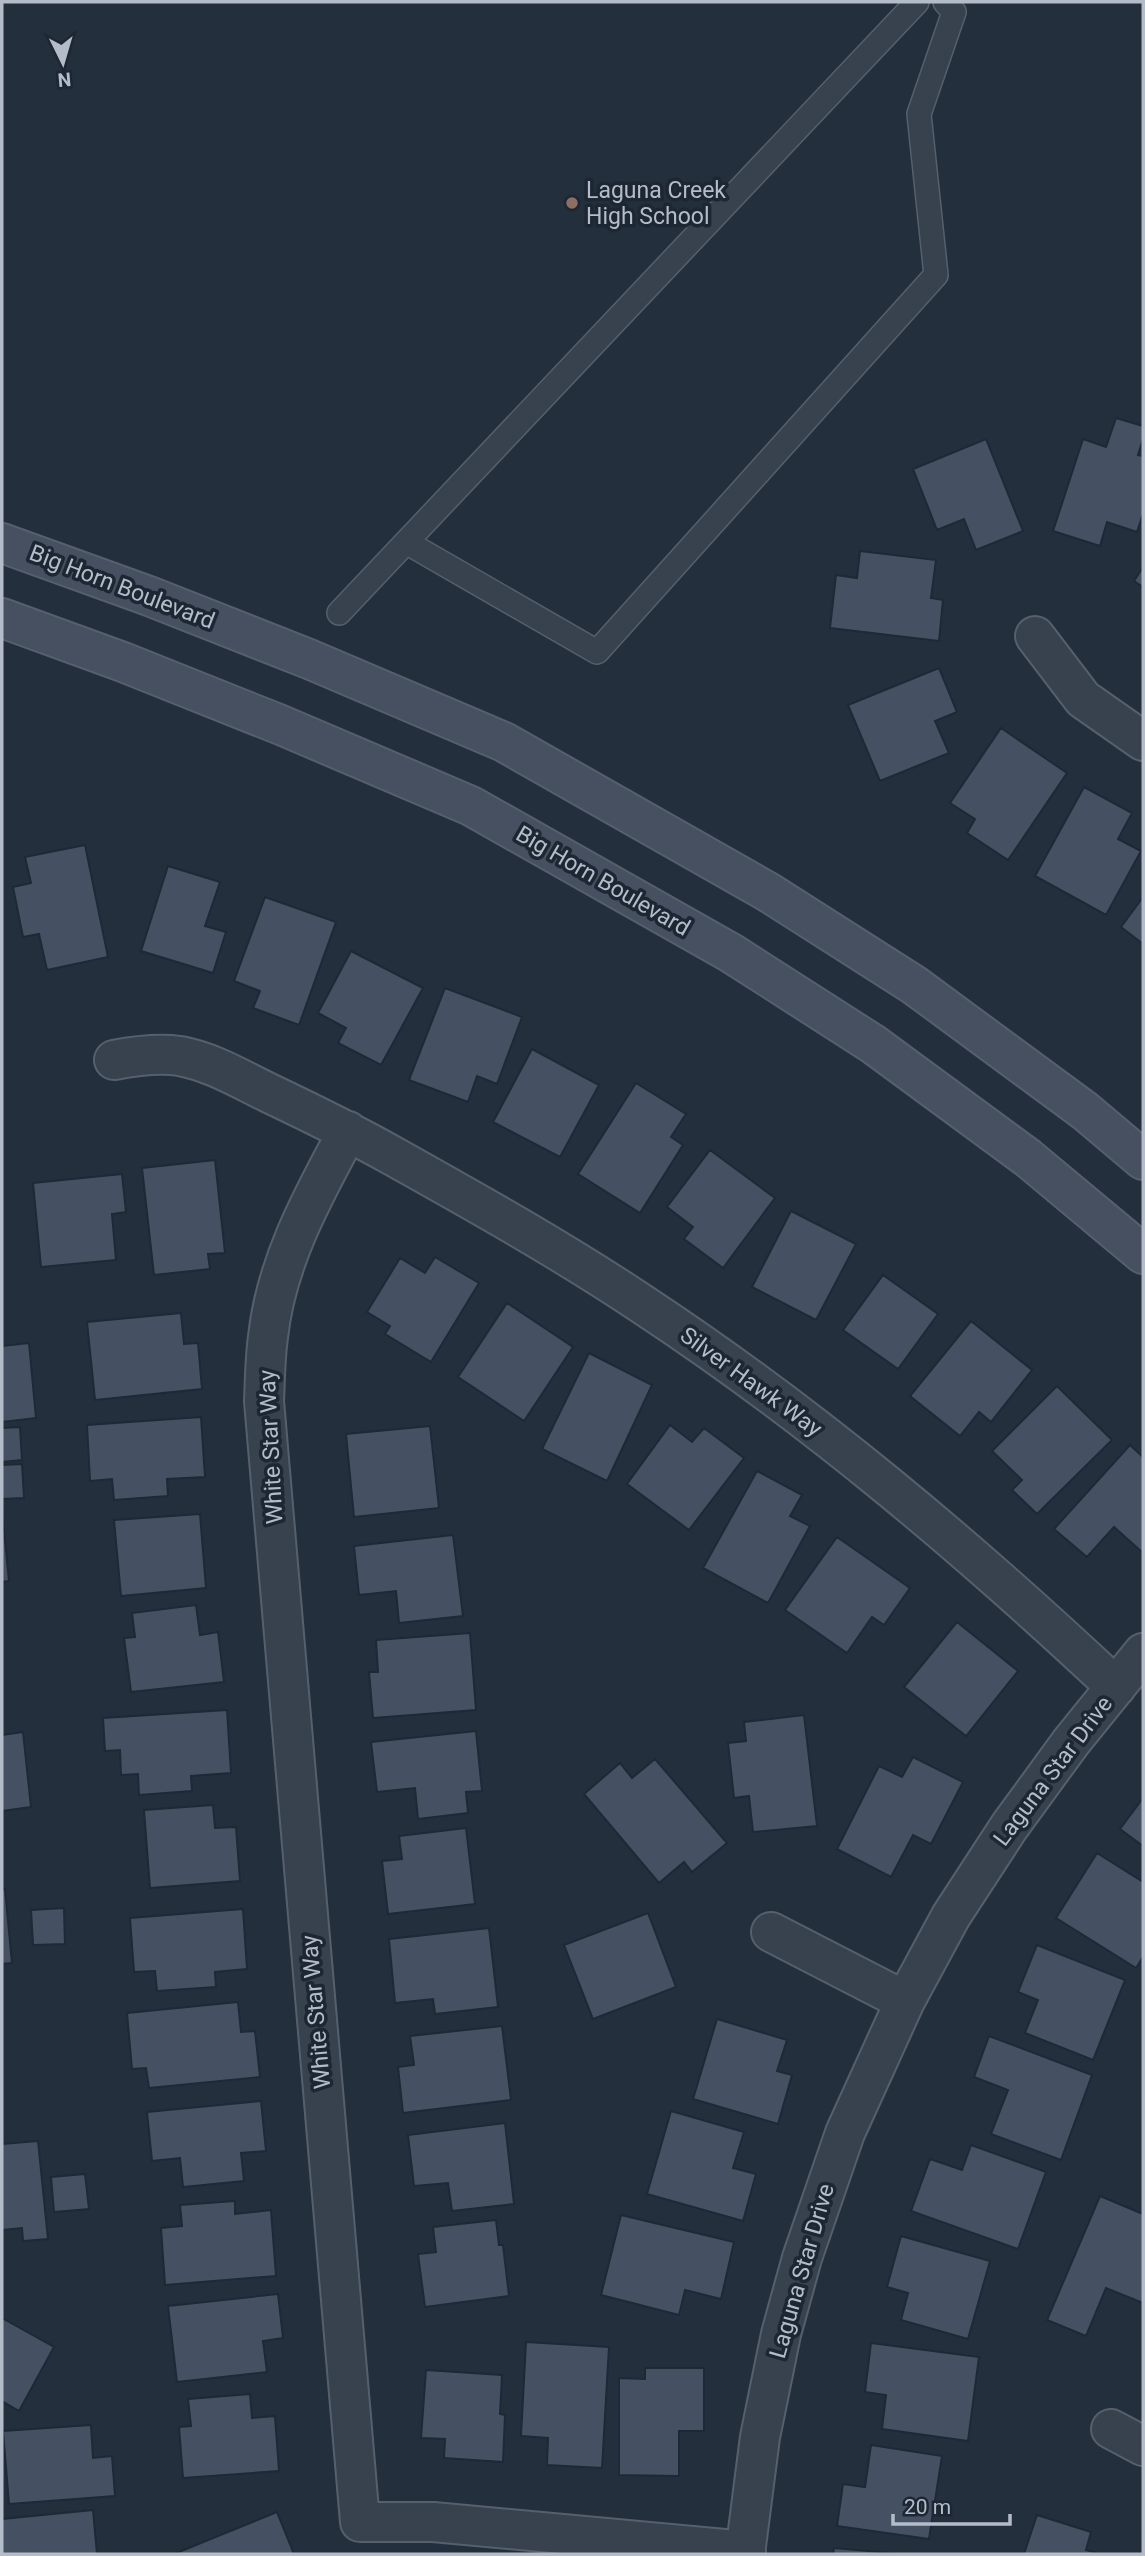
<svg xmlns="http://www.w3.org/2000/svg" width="1145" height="2556" viewBox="0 0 1145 2556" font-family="Roboto,sans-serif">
<rect width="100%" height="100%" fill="#242f3e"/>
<path fill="#455162" stroke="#1f2835" stroke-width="2" d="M1116 418 1143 426V439L1138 455 1143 456V514L1137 532 1107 522 1100 546 1053 531 1083 439 1106 447Z
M986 439 1023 531 976 550 964 519 937 530 913 469Z
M860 551 936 560 931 598 943 600 939 641 830 628 836 575 857 578Z
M1143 567V587L1134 581Z
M939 668 957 712 935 721 949 753 880 781 848 705Z
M1001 728 1067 773 1008 860 967 833 975 819 950 803Z
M1084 787 1132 813 1118 839 1141 851 1106 915 1035 876Z
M85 845 108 957 47 970 39 934 23 937 13 887 31 883 25 857Z
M168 866 220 882 205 926 226 932 213 973 141 951Z
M265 897 336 922 299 1025 253 1008 260 991 234 981Z
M1143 897V944L1121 927Z
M351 951 423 988 381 1065 338 1043 346 1028 318 1013Z
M445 988 522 1017 497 1084 477 1076 468 1102 409 1080Z
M532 1049 599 1085 560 1157 493 1122Z
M636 1083 686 1114 671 1137 683 1145 640 1213 578 1174Z
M710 1150 775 1198 723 1268 684 1239 693 1227 667 1207Z
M215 1160 225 1253 208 1254 210 1269 154 1275 142 1168Z
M122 1174 126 1212 112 1214 116 1260 41 1267 33 1183Z
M791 1211 856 1244 816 1320 752 1287Z
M435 1257 479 1283 431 1362 385 1334 390 1326 367 1312 400 1258 425 1273Z
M883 1275 938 1314 898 1369 843 1330Z
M507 1303 573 1347 524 1421 458 1377Z
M181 1313 184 1344 198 1343 202 1389 95 1400 87 1322Z
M971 1321 1032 1370 991 1422 979 1412 960 1436 910 1396Z
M29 1343 36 1418 2 1422V1346Z
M589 1353 652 1385 607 1481 542 1449Z
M1057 1386 1112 1440 1037 1514 1012 1490 1022 1480 992 1451Z
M201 1417 205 1477 167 1479 168 1496 114 1500 112 1479 90 1481 87 1425Z
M670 1425 692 1442 704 1428 744 1458 689 1530 627 1484Z
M430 1426 439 1508 354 1517 346 1434Z
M20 1427 22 1460 2 1462V1428Z
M1130 1445 1143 1457V1553L1114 1527 1087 1557 1054 1529Z
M22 1464 24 1498 2 1499V1465Z
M757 1471 802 1495 790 1516 810 1526 768 1603 703 1568Z
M2 1509 9 1581 2 1582Z
M200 1514 206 1588 121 1596 114 1520Z
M453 1535 463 1616 399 1623 396 1591 359 1595 354 1546Z
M837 1537 910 1588 884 1625 872 1617 847 1653 785 1610Z
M196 1605 200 1635 218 1632 224 1682 131 1692 124 1638 135 1637 132 1613Z
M957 1622 1018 1671 966 1736 904 1687Z
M470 1633 476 1710 373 1718 369 1672H378L376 1640Z
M227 1710 231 1773 191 1776 192 1791 139 1795 138 1774 121 1775 120 1750 105 1751 103 1718Z
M804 1715 817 1826 753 1832 749 1796 734 1798 728 1743 746 1741 744 1722Z
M476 1731 482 1791 466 1792 468 1813 418 1819 415 1788 377 1792 371 1742Z
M23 1732 31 1807 2 1811V1735Z
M913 1757 963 1782 931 1844 913 1835 891 1877 837 1849 879 1766 902 1777Z
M655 1759 727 1843 692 1872 684 1862 659 1883 584 1794 620 1763 632 1778Z
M1143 1798V1846L1120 1829Z
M213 1805 215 1828 236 1827 240 1881 150 1888 144 1810Z
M466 1828 475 1904 388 1914 382 1861 402 1859 399 1836Z
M1097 1853 1143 1882V1957L1136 1968 1056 1918Z
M5 1889 12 1963 2 1964V1890Z
M64 1908 65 1944 33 1945 31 1910Z
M243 1909 247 1969 215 1972 216 1987 157 1991 155 1971 134 1972 130 1918Z
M648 1913 676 1987 593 2019 564 1945Z
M489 1928 498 2007 435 2014 433 1999 395 2003 389 1939Z
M1037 1945 1125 1980 1093 2060 1025 2033 1038 2000 1018 1992Z
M238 2002 241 2032 255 2031 260 2077 149 2088 146 2068 132 2069 127 2013Z
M717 2019 787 2040 777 2071 792 2075 778 2124 693 2099Z
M502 2026 511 2100 403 2113 398 2067 414 2065 410 2036Z
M989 2036 1092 2075 1061 2160 991 2134 1008 2090 974 2077Z
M261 2101 266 2151 241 2153 244 2181 183 2187 180 2158 152 2161 147 2112Z
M671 2111 744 2132 733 2168 756 2174 743 2221 647 2194Z
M505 2123 514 2204 452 2211 448 2183 414 2186 408 2135Z
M38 2141 48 2239 23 2241 22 2228 2 2230V2144Z
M971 2145 1046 2172 1018 2249 911 2211 930 2159 962 2170Z
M85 2174 89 2209 54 2212 51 2177Z
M1100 2196 1143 2214V2303L1106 2288 1086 2336 1047 2320Z
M235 2201V2214L271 2210 276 2276 165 2285 161 2228 182 2226 180 2205Z
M621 2215 734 2242 721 2299 685 2290 679 2315 601 2295Z
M496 2220 499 2245H503L509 2296 425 2307 418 2254 436 2252 433 2227Z
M901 2236 990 2261 968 2339 901 2320 908 2293 887 2287Z
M278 2294 283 2338 263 2341 267 2372 177 2382 168 2306Z
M2 2318 54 2347 19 2411 2 2401Z
M526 2342 609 2347 602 2468 547 2465 548 2438 521 2436Z
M871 2343 979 2357 968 2441 882 2429 886 2395 865 2392Z
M645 2368H704V2431H679V2476L619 2475V2378L645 2379Z
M426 2370 502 2375 500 2414 505 2415 503 2462 444 2458 445 2439 421 2438Z
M250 2394 252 2418 275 2416 279 2471 183 2478 179 2427 191 2426 188 2399Z
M91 2425 93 2458 112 2456 115 2496 9 2504 3 2431Z
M871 2445 942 2456 929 2539 837 2526 843 2484 865 2487Z
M93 2510 97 2554H2V2519Z
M277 2512 294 2554H174Z
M1037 2515 1091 2532 1086 2550 1101 2554H1024Z
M834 2548 902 2554H833Z"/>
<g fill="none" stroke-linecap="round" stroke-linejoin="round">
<defs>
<path id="lane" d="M406 542 597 652 936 275 919 114 954 12 945 2
M339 613 917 2"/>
<path id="street" d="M1035 636 1083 699 1143 741
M114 1060C135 1056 158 1053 180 1056 212 1062 240 1079 269 1093 311 1113 352 1133 393 1156 477 1203 561 1250 642 1304 812 1416 968 1548 1116 1687
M348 1131C313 1196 276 1262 268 1337 265 1358 265 1380 264 1401L360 2522H433L746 2551
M771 1932 905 2001
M1111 2429 1143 2446
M745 2554 760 2437 781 2334 802 2258 845 2133 905 2001 951 1916 1009 1827 1071 1742 1143 1653"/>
<path id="secondary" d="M2 543 149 596 309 659 504 742 768 892 914 985 1085 1111 1143 1160
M2 618 123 662 281 725 471 806 731 953 873 1044 1028 1158 1143 1254"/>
</defs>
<use href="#lane" stroke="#565f6c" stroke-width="26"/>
<use href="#street" stroke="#565f6c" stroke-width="42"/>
<use href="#secondary" stroke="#565f6c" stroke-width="42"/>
<use href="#lane" stroke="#38414e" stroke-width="23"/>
<use href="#street" stroke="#38414e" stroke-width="38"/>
<use href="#secondary" stroke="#465061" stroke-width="38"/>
</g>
<circle fill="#8d6e63" stroke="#1d2633" stroke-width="2.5" cx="572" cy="203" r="7"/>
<g text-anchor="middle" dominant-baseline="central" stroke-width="7" stroke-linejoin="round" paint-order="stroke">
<g font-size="23" fill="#b4bcc9" stroke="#1d2633" text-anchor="start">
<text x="586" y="190">Laguna Creek<tspan x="586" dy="26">High School</tspan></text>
</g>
<g font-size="23" fill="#b4bcc9" stroke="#1d2633">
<text transform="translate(122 587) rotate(21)">Big Horn Boulevard</text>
<text transform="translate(603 881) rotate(30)">Big Horn Boulevard</text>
<text transform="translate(751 1382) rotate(36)">Silver Hawk Way</text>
<text transform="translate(271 1447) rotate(-93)">White Star Way</text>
<text transform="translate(1053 1771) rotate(-53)">Laguna Star Drive</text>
<text transform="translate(316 2012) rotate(-95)">White Star Way</text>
<text transform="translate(802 2271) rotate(-74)">Laguna Star Drive</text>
</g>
</g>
<rect width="1145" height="2556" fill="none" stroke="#b4bcc9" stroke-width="7"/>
<g transform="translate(63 63) rotate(175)" stroke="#1d2633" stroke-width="5" paint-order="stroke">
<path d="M0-5L12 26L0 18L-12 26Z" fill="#b4bcc9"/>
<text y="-10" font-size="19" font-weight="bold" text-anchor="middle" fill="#b4bcc9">N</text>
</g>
<path d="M893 2514v10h117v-10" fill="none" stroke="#b4bcc9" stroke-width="3.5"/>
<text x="904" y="2514" font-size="21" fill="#b4bcc9" stroke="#1d2633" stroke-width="5" paint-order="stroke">20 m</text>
</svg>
